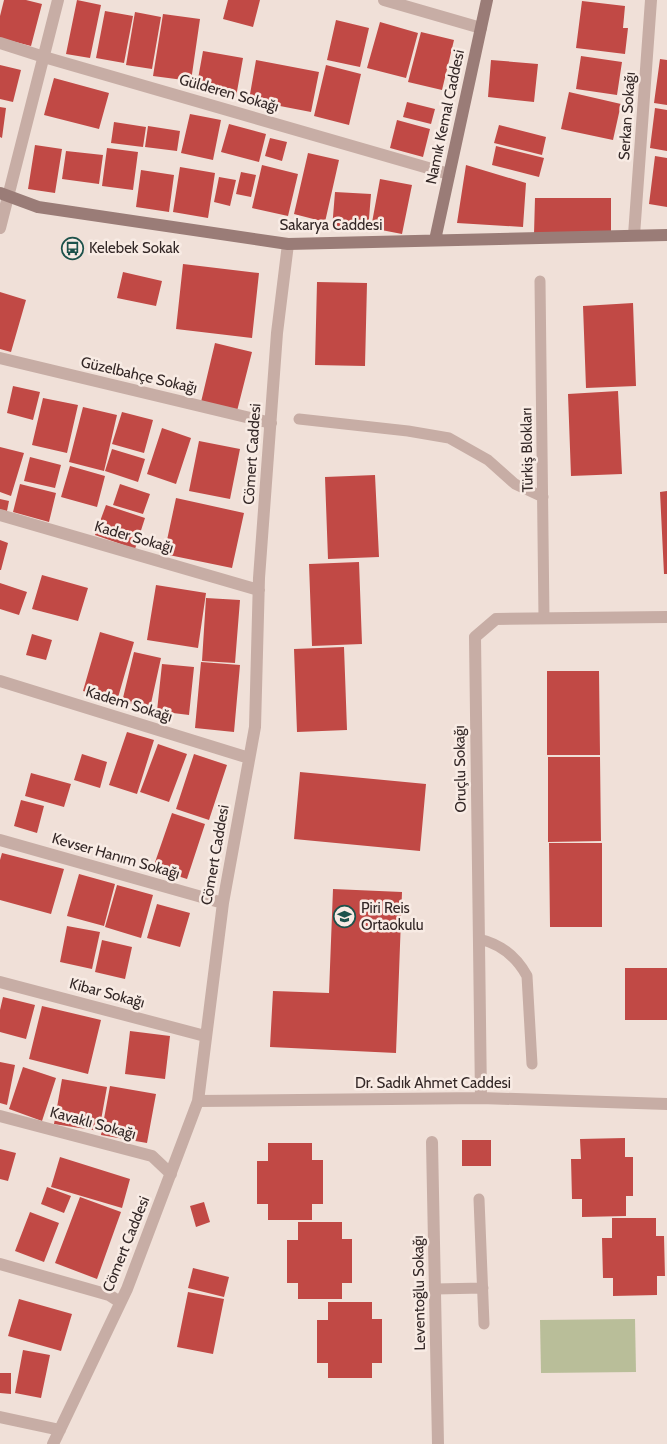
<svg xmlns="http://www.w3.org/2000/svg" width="667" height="1444" viewBox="0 0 667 1444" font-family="Cabin,sans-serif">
<rect width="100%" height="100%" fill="#f0e0d8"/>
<path fill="#b9be99" d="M635 1319 636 1372 541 1373 540 1320Z"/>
<path fill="#c14945" d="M4 0H26L42 4 31 46 0 38V16Z
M77 0 101 5 90 58 66 54Z
M228 0H260L253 27 223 19Z
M582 1 625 6 623 28H628L625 54 576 48Z
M105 11 133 16 124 63 96 58Z
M135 12 161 17 152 69 126 65Z
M163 14 200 19 191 81 153 76Z
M336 20 369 28 360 67 327 60Z
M380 22 418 33 406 78 367 68Z
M421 32 454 40 442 90 408 82Z
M203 51 243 58 236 97 196 90Z
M581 56 622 62 617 95 576 89Z
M660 59 667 60V105L654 103Z
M256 60 319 72 311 112 249 100Z
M491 60 538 64 534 102 488 97Z
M0 65 21 70 13 102 0 99Z
M326 65 361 74 349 125 314 116Z
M54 78 109 93 99 129 44 115Z
M569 92 621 104 613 140 561 129Z
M407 102 435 109 431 124 403 117Z
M0 107 6 108 2 138 0 137Z
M655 108 667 110V151L650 148Z
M190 114 221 120 213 160 181 153Z
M397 120 430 129 423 157 390 148Z
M114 122 146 127 143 147 111 143Z
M229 124 266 134 259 162 221 152Z
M499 125 546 137 542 155 494 143Z
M148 126 180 131 177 151 145 147Z
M270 138 287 142 282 161 265 156Z
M35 145 62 149 55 193 28 189Z
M496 146 544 158 539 177 492 165Z
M107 148 138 152 133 190 102 186Z
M66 151 103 155 99 184 62 179Z
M308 153 339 160 325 222 294 214Z
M655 156 667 158V207L649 204Z
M262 165 298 174 288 216 252 208Z
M466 165 526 183 523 227 457 223Z
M180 167 215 173 208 218 173 212Z
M141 170 174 175 169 212 136 207Z
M241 172 256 175 251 197 236 194Z
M219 177 236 180 230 206 214 202Z
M380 179 412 185 402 234 371 228Z
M335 192 371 194 368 231 332 229Z
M535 198H611V234H534Z
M183 264 259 273 252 338 176 329Z
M123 272 162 281 156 306 117 298Z
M317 282 367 283 365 366 315 365Z
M0 292 26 300 11 352 0 349Z
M633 303 636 386 586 388 583 306Z
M215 343 252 352 237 411 201 402Z
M13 386 40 392 33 420 7 413Z
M618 391 622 474 571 476 568 394Z
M43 398 78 405 67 453 32 445Z
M83 407 117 415 104 471 69 462Z
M122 412 153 420 144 453 112 444Z
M162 428 191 438 176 484 147 474Z
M199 441 240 449 230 499 189 491Z
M0 447 24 453 11 496 0 492Z
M112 449 145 459 138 482 105 471Z
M30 457 61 465 55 488 24 481Z
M70 466 105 476 97 507 61 497Z
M375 475 379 557 328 559 325 477Z
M20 484 56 493 49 522 13 512Z
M120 484 150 494 143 514 113 505Z
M667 491V574H664L660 492Z
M176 498 244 513 232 568 164 554Z
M0 499 9 501 7 511 0 510Z
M106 505 145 518 135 549 95 535Z
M0 540 8 543 1 570H0Z
M359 562 362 644 312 646 309 564Z
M42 575 88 588 78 621 32 609Z
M0 583 27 592 19 615 0 609Z
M156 585 206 593 198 648 147 640Z
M206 598 240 600 235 663 202 661Z
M100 632 134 642 117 701 83 691Z
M32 634 52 640 46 660 26 655Z
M344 647 347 730 297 732 294 649Z
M134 652 161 658 150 708 122 702Z
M201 662 240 665 234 732 195 728Z
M162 664 194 667 189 715 157 711Z
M547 671H599L600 755H547Z
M127 732 154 740 137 794 109 785Z
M158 744 187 754 169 802 140 792Z
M82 754 107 762 100 788 74 780Z
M194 754 227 765 209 820 176 809Z
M548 757H600L601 841 548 842Z
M300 772 426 784 420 851 294 839Z
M31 773 71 784 64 807 25 796Z
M21 800 44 806 37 833 14 826Z
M172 813 205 824 187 879 153 868Z
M549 843H602V927H550Z
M2 853 64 869 51 914 0 900V860Z
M79 874 115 884 104 926 67 916Z
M117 885 153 895 141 938 105 927Z
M333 889 402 892 396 1053 270 1047 273 991 329 993Z
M157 904 190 913 180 947 147 938Z
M67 926 100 932 92 969 60 962Z
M102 940 132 947 125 979 95 972Z
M625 968H667V1020H625Z
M3 997 35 1005 26 1039 0 1032V1010Z
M42 1006 101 1020 88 1074 29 1059Z
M130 1031 170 1036 165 1079 125 1074Z
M0 1062 15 1065 7 1105 0 1103Z
M23 1067 56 1078 42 1121 9 1109Z
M62 1079 107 1087 99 1131 54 1124Z
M110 1086 156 1094 147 1143 101 1135Z
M625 1138V1157H633V1196H626V1216L582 1217V1199H572L571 1159H581L580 1139Z
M462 1140H491V1166H462Z
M268 1143H312V1160H323V1204H312V1220H268V1204H257V1161H268Z
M0 1149 16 1153 8 1181 0 1179Z
M60 1157 130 1179 122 1208 51 1187Z
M47 1187 71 1196 64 1213 41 1204Z
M80 1197 121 1212 97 1279 55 1263Z
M204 1202 210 1222 196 1227 190 1206Z
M30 1212 59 1223 44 1262 15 1251Z
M612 1218H656V1236H664L665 1276H657V1295L613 1296V1278H603L602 1238H612Z
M298 1222H342V1239H352V1283H342V1299H298V1283H287V1240H298Z
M193 1268 229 1277 224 1297 188 1288Z
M188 1292 224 1299 213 1354 177 1347Z
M19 1299 72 1314 61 1351 8 1336Z
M328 1302H372V1319H382V1363H372V1378H328V1363H317V1320H328Z
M23 1350 50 1355 41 1398 15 1393Z
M0 1373H11V1394L0 1393Z"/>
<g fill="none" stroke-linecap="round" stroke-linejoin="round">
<path stroke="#c7ada5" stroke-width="11" d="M540 281 544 618
M299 419 408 431 449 438 488 460 515 484 543 497
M479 939C501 944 516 956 527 976L532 1064
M479 1199 484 1324
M435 1289 483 1288"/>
<path stroke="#c7ada5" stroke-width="12" d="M384 0 481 28
M0 43 44 57 449 174
M0 228 58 0
M634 235 651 0
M0 358 271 423
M0 515 259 590
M0 681 249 758
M0 840 223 903
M0 982 205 1036
M481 1098 475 637 496 619 667 617
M198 1101 481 1098 667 1104
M0 1116 152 1156 171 1174
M432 1142 438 1444
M0 1264 109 1295 120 1302
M0 1417 60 1430
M53 1444 127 1289 198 1101 223 903 255 727 259 578 277 333 288 244"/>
<path stroke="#9a7c77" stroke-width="12" d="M0 193 38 207 288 244 667 235
M435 240 487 0"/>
</g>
<defs>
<symbol id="bus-ring" viewBox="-11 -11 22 22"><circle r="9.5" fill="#f8ebe4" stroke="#1d524b" stroke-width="1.5"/><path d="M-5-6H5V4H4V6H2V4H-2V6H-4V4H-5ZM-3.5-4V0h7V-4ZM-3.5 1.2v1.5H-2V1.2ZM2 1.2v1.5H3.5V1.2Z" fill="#1d524b"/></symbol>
<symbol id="school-ring" viewBox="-11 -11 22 22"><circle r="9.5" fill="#f8ebe4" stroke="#1d524b" stroke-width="1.5"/><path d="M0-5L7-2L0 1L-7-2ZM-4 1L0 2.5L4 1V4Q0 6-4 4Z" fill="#1d524b"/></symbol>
</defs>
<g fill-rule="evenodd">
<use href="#bus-ring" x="60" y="236" width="25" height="25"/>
<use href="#school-ring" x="332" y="904" width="25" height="25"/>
</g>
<g text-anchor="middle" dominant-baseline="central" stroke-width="5" stroke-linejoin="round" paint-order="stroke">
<g font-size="15" fill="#332726" stroke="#f8ebe4">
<text transform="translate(229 93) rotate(16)">Gülderen Sokağı</text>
<text transform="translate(627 116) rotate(-86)">Serkan Sokağı</text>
<text transform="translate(445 117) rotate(-78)">Namık Kemal Caddesi</text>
<text x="331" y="225">Sakarya Caddesi</text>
<text transform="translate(139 375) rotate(13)">Güzelbahçe Sokağı</text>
<text transform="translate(527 450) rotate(-91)">Türkiş Blokları</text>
<text transform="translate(252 454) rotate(-86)">Cömert Caddesi</text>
<text transform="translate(134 537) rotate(16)">Kader Sokağı</text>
<text transform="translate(129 704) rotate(17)">Kadem Sokağı</text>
<text transform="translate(460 769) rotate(-91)">Oruçlu Sokağı</text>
<text transform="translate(215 855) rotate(-80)">Cömert Caddesi</text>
<text transform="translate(116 856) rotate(16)">Kevser Hanım Sokağı</text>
<text transform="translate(107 993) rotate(15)">Kibar Sokağı</text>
<text x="433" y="1083">Dr. Sadık Ahmet Caddesi</text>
<text transform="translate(93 1123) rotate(15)">Kavaklı Sokağı</text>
<text transform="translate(126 1244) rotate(-68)">Cömert Caddesi</text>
<text transform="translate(419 1293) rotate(-91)">Leventoğlu Sokağı</text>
</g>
<g font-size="15" fill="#332726" stroke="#f8ebe4" text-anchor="start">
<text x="89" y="248">Kelebek Sokak</text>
<text x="361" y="908">Piri Reis<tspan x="361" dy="17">Ortaokulu</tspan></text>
</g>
</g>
</svg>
